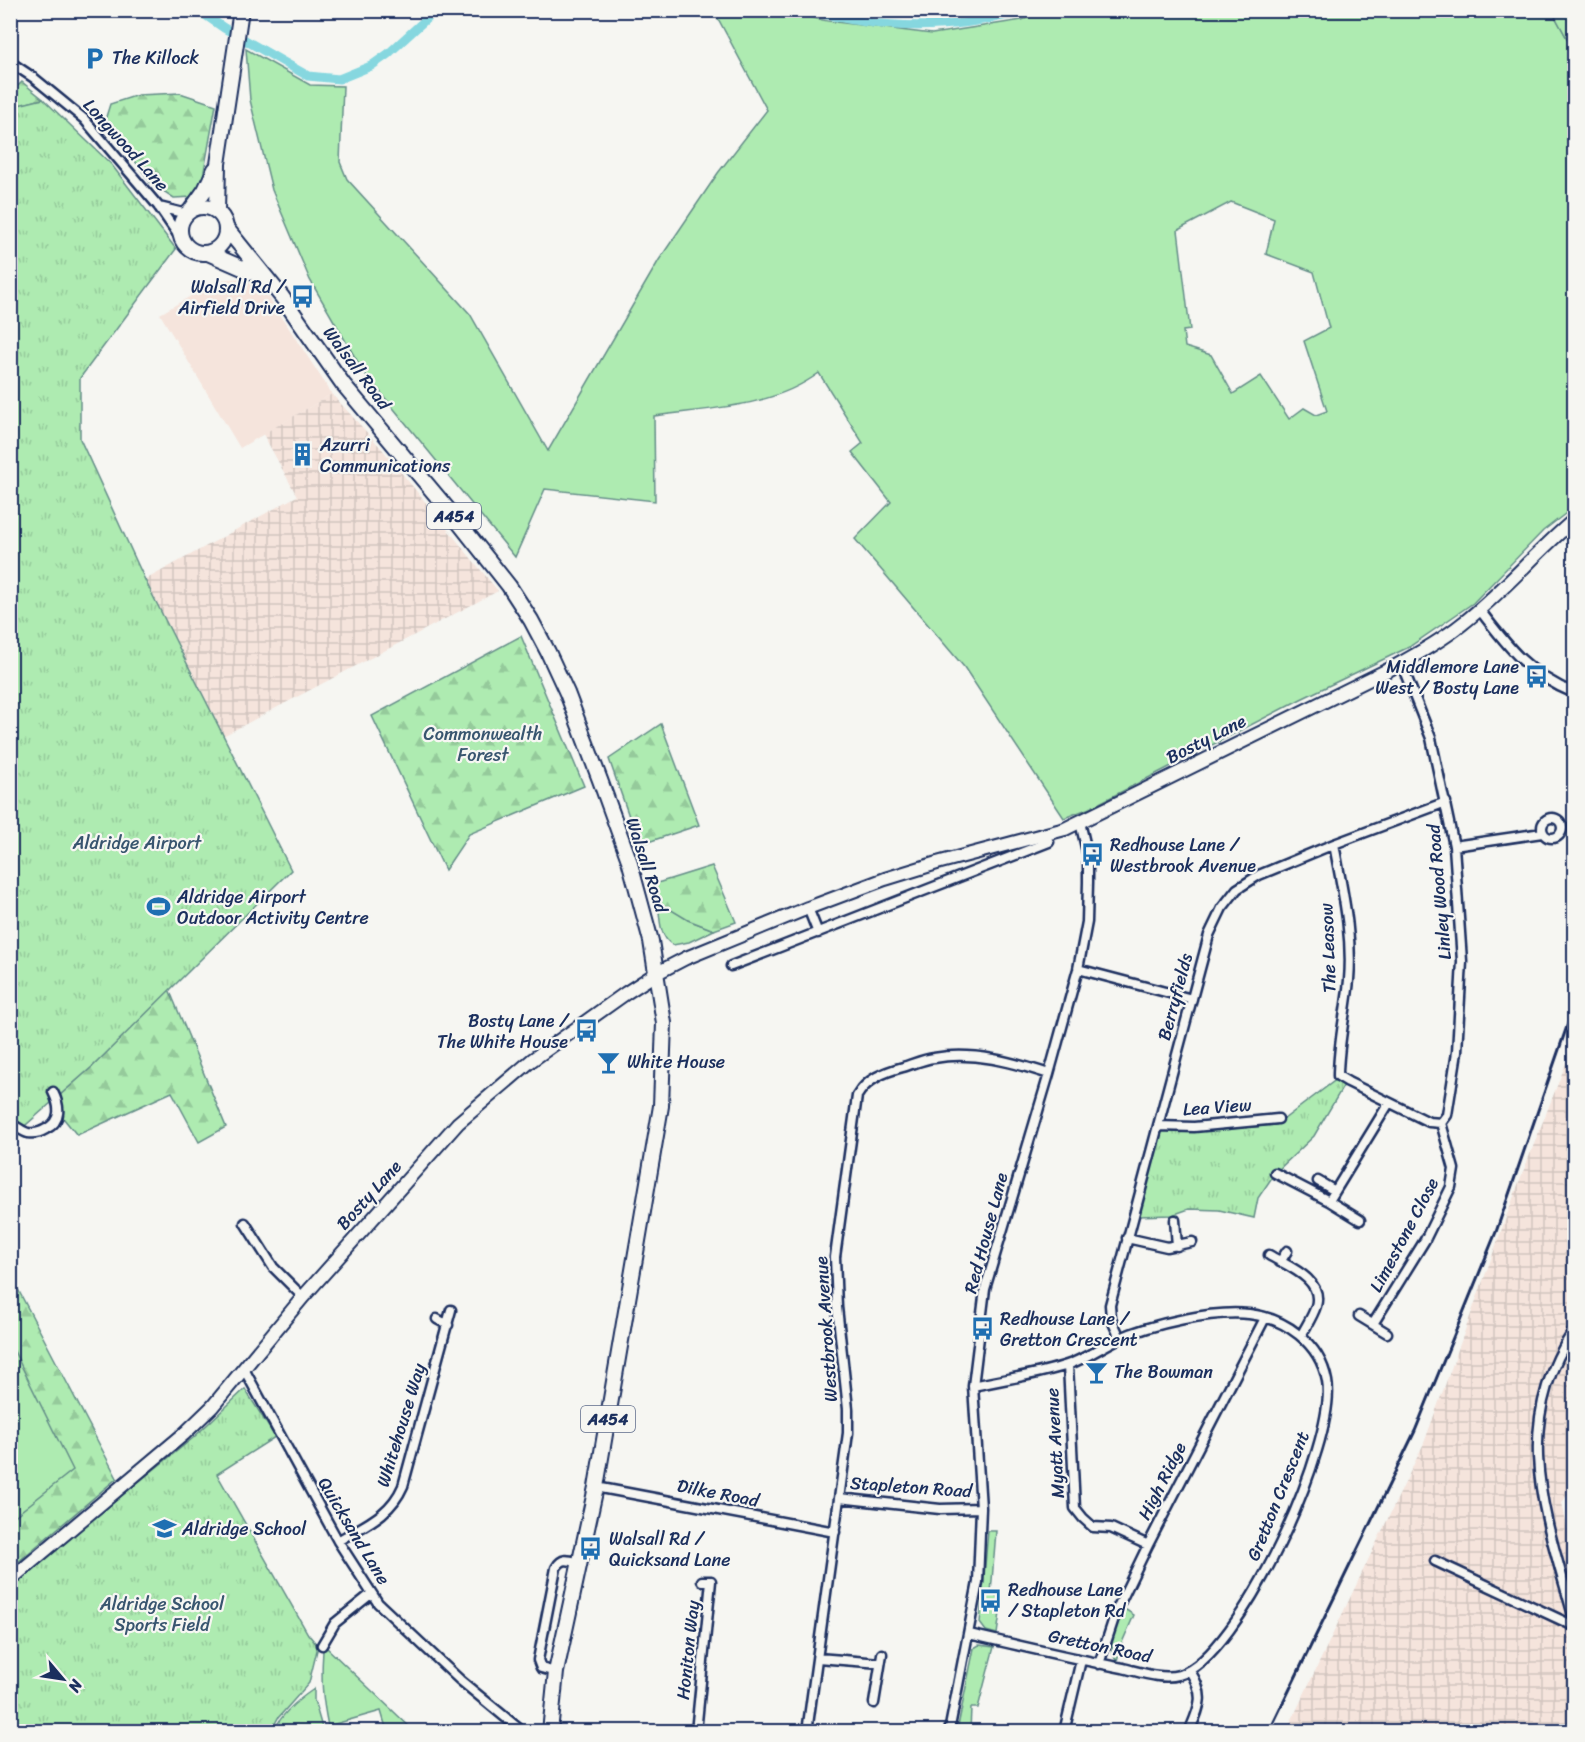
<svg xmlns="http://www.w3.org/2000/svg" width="1585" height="1742" viewBox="0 0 1585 1742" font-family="Sriracha,sans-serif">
<defs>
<pattern id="industrial-grid" width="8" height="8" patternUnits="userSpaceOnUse" patternTransform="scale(1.5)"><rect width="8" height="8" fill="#f5e4dc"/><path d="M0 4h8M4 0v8" fill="none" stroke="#d1c4bf"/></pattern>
<pattern id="forest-firs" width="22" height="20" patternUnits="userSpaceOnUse" patternTransform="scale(1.5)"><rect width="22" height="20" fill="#aeebb1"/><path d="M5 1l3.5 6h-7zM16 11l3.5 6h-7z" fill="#95ca9b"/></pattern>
<pattern id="park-tufts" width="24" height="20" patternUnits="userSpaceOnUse" patternTransform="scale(1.5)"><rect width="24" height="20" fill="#aeebb1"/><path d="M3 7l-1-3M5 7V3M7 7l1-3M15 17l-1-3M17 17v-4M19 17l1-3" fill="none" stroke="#95ca9b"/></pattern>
</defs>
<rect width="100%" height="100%" fill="#f6f6f2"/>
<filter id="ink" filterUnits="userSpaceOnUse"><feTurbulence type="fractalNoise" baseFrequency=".0167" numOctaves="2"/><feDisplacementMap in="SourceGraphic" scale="12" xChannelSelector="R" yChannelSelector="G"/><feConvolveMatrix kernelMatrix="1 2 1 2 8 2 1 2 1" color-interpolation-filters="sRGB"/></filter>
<g filter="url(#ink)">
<path fill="#f5e4dc" d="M242 278 266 293 332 394 240 448 160 314 218 280Z"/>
<path fill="url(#industrial-grid)" d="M332 394 382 449 498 591 223 736 145 580 297 496 263 434Z
M1574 1043V1484L1562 1503 1574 1559V1731L1286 1732 1424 1443 1519 1182Z"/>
<path fill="#aeebb1" stroke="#648d88" stroke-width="1.5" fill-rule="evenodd" d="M1048 10 1552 11 1574 51V507L1543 531 1473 603 1409 647 1301 699 1090 808 1064 818 964 667 855 539 891 502 852 452 863 443 819 373C772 408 710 408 654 416L655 501 545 489 515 557 363 371 310 280 272 190 250 100 246 49 310 85 343 86 340 162 347 179 470 314 548 451 659 260 718 173 767 110 714 11H781L828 21 932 34 1022 20ZM1231 202 1274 219 1266 254 1314 272 1329 328 1304 341 1327 411 1316 415 1304 408 1289 419 1261 376 1233 394 1211 355 1185 347 1183 331 1190 330 1178 230Z
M658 900 688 920 714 930 689 942 673 945C658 937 660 915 658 900Z
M10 1339 78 1467 11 1519H10Z
M988 1531H996L991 1593 1002 1599 997 1634 986 1631 980 1623Z
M1123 1608 1134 1615 1121 1645 1117 1661C1105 1648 1118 1623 1123 1608Z
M979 1645 994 1647 978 1708H971L970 1731H957L974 1648Z
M326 1647 414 1731H387L381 1711 328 1726C322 1697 321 1680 323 1651Z
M314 1689V1700L323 1731H274C281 1714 299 1699 314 1689Z"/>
<path fill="url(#forest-firs)" stroke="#648d88" stroke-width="1.5" d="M1552 11H1573L1574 13V51Z
M22 82 43 99 11 107V92Z
M180 93 216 105 202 182 193 197 174 198 151 183 105 120 110 104 138 95Z
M521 636 584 786 469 834 445 870 372 716Z
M661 724 699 825 639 845 609 759Z
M712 866 736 922 714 930 688 920 658 902 651 885Z
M169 989 226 1127 199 1142 172 1092 77 1135 51 1103 93 1066Z
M11 1276 117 1478 11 1568V1519L73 1470 11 1345Z"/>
<path fill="url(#park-tufts)" stroke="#648d88" stroke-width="1.5" d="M43 99 111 164 176 249 80 378V439L145 580 291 870 93 1066 11 1138 10 107Z
M1337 1079 1344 1085 1314 1136 1275 1173 1258 1198 1254 1218 1219 1210 1189 1209 1172 1215 1137 1216 1159 1131 1193 1132 1276 1125Z
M245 1389 275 1437 217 1474 308 1634 318 1646 309 1683 278 1718 271 1731 11 1732V1585L193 1438Z"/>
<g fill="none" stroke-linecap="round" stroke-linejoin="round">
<path stroke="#86d7df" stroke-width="9" d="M198 10 224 28 308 76 339 79 371 66 388 54 436 10
M808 10C885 31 950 31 1027 10"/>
<defs>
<path id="minor" d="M10 62 34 78 84 119 159 207 181 239
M159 207 187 214
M1479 609C1508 647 1529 675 1574 693
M1401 663 1431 738 1454 846 1462 961 1457 1052 1447 1115 1441 1123
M1542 828a10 10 0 1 1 20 0a10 10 0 1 1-20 0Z
M1334 844C1342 889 1353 934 1349 980 1346 1012 1338 1044 1338 1076L1348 1082 1429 1122 1441 1123
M1454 846 1542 833
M808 908 818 933
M731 966 1049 842
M1078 969 1192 999
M15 1126C19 1128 23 1132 28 1133 34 1134 41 1132 46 1129 62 1121 60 1106 53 1092
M1158 1126 1194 1127 1278 1119
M1275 1173 1329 1201 1389 1103
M1318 1181 1335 1191
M1329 1201 1360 1220
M1175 1220 1177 1246
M245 1223 273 1267 303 1297
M1127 1238 1167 1247 1192 1242
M1269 1255C1287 1266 1324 1279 1316 1306 1313 1316 1306 1326 1301 1336
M1280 1262 1287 1251
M1359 1316 1387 1333
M437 1319 448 1325
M1373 1324 1425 1240 1451 1187 1454 1169 1441 1123
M1574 1330C1509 1427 1546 1517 1574 1619
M1120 1338 1111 1318 1110 1305 1209 935 1222 908 1237 889 1259 875 1334 844 1446 802
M1068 1365 1075 1508 1083 1518 1093 1527 1111 1528 1148 1545
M244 1369 338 1541 378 1603 460 1680 523 1732
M596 1487 835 1532
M839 1498 940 1509 981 1508
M338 1541C364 1525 390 1516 403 1486L451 1310
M1435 1561 1574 1626
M969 1634C1020 1646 1071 1658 1123 1668 1140 1672 1162 1680 1179 1675 1240 1657 1338 1441 1327 1381 1320 1343 1285 1318 1249 1314 1213 1310 1151 1324 1118 1339 1101 1347 1085 1359 1067 1365 1037 1375 1004 1379 973 1386
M322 1645 335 1623 371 1594
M818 1658 880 1663
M1099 1664 1117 1609 1148 1545 1265 1318
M556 1672 541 1668 538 1660 556 1568C562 1557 569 1560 579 1563
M874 1703 882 1654
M696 1732 711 1581H702
M807 1732 848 1433V1409L837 1307 835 1257 857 1096C867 1079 884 1072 903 1067 913 1064 924 1059 934 1058 974 1051 1012 1062 1049 1074
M949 1732 978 1582 981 1508 973 1386 985 1289 1049 1074 1078 969 1087 922 1088 882V856L1080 822
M1064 1732 1081 1660
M1189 1732C1200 1706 1206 1696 1190 1671"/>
<path id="secondary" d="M10 1580 184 1434 212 1407 303 1297 458 1123 532 1060 626 993 657 973 686 958 808 908 885 879 937 863 1065 829 1392 668C1416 655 1441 641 1462 624 1502 593 1535 553 1574 520"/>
<path id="primary" d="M180 230a23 23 0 1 1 46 0a23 23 0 1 1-46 0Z
M190 211 205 190 215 169
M217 212 218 164 241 10
M227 229 282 297 343 384 456 519 509 586 531 620 548 652 567 693 600 780 629 860 651 941 664 1023 661 1106 596 1487 556 1672 550 1732
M208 253 263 277"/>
</defs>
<use href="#minor" stroke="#1b2f5e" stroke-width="13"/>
<use href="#secondary" stroke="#1b2f5e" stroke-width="16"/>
<use href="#primary" stroke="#1b2f5e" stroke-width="18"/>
<use href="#minor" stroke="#f6f6f2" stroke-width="8"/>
<use href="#secondary" stroke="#f6f6f2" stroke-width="12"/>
<use href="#primary" stroke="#f6f6f2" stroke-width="14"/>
<path stroke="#1b2f5e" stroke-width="3" d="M1269 1732 1415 1431 1496 1232 1574 1006"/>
</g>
</g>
<defs>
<symbol id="parking-bare" viewBox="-9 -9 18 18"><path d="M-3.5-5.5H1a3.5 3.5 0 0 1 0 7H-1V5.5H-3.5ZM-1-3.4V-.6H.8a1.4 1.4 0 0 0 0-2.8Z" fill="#1f6fb2" stroke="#f6f6f2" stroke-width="2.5" paint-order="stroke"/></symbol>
<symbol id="bus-bare" viewBox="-9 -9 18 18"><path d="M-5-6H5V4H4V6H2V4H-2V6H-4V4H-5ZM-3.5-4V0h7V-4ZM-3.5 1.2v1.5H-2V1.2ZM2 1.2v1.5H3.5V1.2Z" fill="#1f6fb2" stroke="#f6f6f2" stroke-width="2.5" paint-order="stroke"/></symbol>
<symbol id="building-bare" viewBox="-9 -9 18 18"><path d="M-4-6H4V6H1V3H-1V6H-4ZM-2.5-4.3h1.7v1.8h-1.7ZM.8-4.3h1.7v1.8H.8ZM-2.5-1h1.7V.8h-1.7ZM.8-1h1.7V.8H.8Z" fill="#1f6fb2" stroke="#f6f6f2" stroke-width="2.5" paint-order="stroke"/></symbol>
<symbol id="stadium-bare" viewBox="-9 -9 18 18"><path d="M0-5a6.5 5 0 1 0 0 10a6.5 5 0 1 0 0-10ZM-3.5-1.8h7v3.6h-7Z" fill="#1f6fb2" stroke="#f6f6f2" stroke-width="2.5" paint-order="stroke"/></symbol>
<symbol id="bar-bare" viewBox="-9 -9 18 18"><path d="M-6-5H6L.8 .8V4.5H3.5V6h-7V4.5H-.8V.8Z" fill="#1f6fb2" stroke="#f6f6f2" stroke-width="2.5" paint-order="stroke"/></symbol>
<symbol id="school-bare" viewBox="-9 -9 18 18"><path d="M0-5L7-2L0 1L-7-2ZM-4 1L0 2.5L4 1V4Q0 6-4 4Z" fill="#1f6fb2" stroke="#f6f6f2" stroke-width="2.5" paint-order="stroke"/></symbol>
</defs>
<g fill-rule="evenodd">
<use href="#parking-bare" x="78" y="42" width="33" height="33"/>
<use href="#bus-bare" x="286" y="280" width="33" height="33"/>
<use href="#building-bare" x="286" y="438" width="33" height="33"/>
<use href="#bus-bare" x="1520" y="660" width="33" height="33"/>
<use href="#bus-bare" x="1076" y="838" width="33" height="33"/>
<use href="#stadium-bare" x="142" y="890" width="33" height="33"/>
<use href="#bus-bare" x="570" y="1014" width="33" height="33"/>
<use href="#bar-bare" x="592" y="1046" width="33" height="33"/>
<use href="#bus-bare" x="966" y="1312" width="33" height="33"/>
<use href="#bar-bare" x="1080" y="1356" width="33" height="33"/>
<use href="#school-bare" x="148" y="1512" width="33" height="33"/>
<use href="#bus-bare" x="574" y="1532" width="33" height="33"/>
<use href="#bus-bare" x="974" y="1584" width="33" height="33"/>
</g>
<g text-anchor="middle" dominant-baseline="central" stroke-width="4.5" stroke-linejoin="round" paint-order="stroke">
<g fill="#f6f6f2" stroke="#5d6b8a" stroke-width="1.5">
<rect x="427" y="503" width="54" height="26" rx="4.5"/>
<rect x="581" y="1406" width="54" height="26" rx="4.5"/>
</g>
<g font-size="16" font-weight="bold" fill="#1b2f5e">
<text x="454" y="516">A454</text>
<text x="608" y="1419">A454</text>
</g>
<g font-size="18" fill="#1b2f5e" stroke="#f6f6f2" text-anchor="start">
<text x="112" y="58">The Killock</text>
<text x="285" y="287" text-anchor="end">Walsall Rd /<tspan x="285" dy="21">Airfield Drive</tspan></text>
<text x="320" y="445">Azurri<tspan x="320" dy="21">Communications</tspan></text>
<text x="1519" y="667" text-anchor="end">Middlemore Lane<tspan x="1519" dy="21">West / Bosty Lane</tspan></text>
<text x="1110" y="845">Redhouse Lane /<tspan x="1110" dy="21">Westbrook Avenue</tspan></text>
<text x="177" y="897">Aldridge Airport<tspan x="177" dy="21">Outdoor Activity Centre</tspan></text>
<text x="568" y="1021" text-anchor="end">Bosty Lane /<tspan x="568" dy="21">The White House</tspan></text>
<text x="627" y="1062">White House</text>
<text x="1000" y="1319">Redhouse Lane /<tspan x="1000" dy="21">Gretton Crescent</tspan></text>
<text x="1114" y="1372">The Bowman</text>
<text x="182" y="1529">Aldridge School</text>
<text x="609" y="1539">Walsall Rd /<tspan x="609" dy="21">Quicksand Lane</tspan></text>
<text x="1008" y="1590">Redhouse Lane<tspan x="1008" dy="21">/ Stapleton Rd</tspan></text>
</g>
<g font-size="18" fill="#1b2f5e" stroke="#f6f6f2">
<text transform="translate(126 145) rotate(48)">Longwood Lane</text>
<text transform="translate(357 368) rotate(53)">Walsall Road</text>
<text transform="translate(1206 739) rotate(-27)">Bosty Lane</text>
<text transform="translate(647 865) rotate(72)">Walsall Road</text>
<text transform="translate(1439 892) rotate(-95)">Linley Wood Road</text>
<text transform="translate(1328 948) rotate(-92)">The Leasow</text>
<text transform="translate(1175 997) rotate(-75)">Berryfields</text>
<text transform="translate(1217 1107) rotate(-4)">Lea View</text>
<text transform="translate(369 1195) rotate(-48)">Bosty Lane</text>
<text transform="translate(986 1233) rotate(-75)">Red House Lane</text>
<text transform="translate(1404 1235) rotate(-62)">Limestone Close</text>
<text transform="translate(826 1329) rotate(-94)">Westbrook Avenue</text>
<text transform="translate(401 1425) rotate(-73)">Whitehouse Way</text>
<text transform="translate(1055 1443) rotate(-93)">Myatt Avenue</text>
<text transform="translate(1162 1481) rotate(-63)">High Ridge</text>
<text transform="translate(911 1487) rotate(4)">Stapleton Road</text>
<text transform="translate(718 1493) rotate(11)">Dilke Road</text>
<text transform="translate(1278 1496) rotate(-68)">Gretton Crescent</text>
<text transform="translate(354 1531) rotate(59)">Quicksand Lane</text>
<text transform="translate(1100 1646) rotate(12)">Gretton Road</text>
<text transform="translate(688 1650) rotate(-84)">Honiton Way</text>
</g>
<g font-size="18" fill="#38556f" stroke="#f6f6f2">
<text x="483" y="734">Commonwealth<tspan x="483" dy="21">Forest</tspan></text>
<text x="137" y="843">Aldridge Airport</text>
<text x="162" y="1604">Aldridge School<tspan x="162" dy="21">Sports Field</tspan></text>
</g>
</g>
<rect width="1585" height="1742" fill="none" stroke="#f6f6f2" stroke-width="36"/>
<rect x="18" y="18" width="1549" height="1706" fill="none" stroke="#1b2f5e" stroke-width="2" filter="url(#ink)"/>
<g transform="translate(63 1679) rotate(119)" stroke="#f6f6f2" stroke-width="4.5" paint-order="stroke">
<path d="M0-4.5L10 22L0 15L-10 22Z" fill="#1b2f5e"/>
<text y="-9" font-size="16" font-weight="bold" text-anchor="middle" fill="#1b2f5e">N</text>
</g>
</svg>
